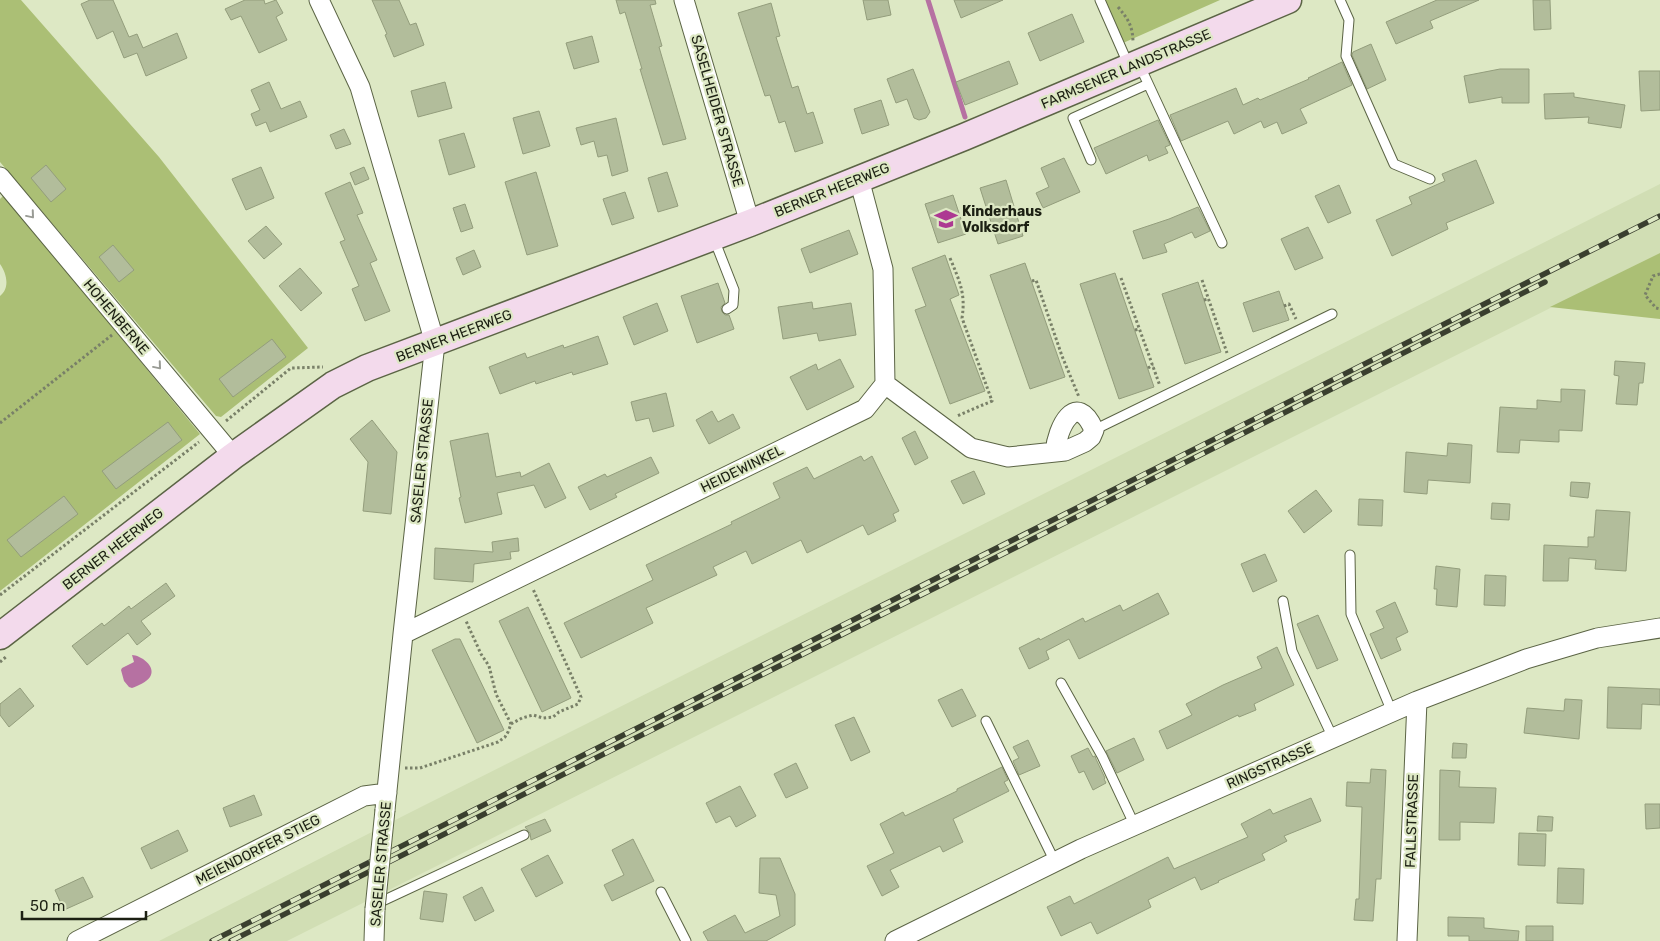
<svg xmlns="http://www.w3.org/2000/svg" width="1660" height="941" viewBox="0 0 1660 941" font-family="Rubik,sans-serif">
<rect width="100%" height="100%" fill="#dde8c4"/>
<path fill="#d1deb4" d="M1660 184V253L287 941H159L411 812Z"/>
<path fill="#abbf75" d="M0 0H21L159 157 308 348 221 417 216 416 0 162Z
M1103 0H1220L1123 43Z
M4 195 200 434 0 591V296C10 288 7 274 0 264V199Z
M1660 253V319L1550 307Z"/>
<path fill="#b671a2" d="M132 655C140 655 157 666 150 677 147 682 137 686 132 688L129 687 124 681 121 670 122 668 134 662Z"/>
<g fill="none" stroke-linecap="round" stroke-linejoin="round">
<path stroke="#b671a2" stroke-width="5" d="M928 0 965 117"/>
</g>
<path fill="#b2bd9b" stroke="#939d7c" d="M90 0H113L129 37 137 34 143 48 177 33 187 58 146 76 137 53 124 58 113 31 97 39 81 4Z
M245 0H264L265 4 276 0 283 13 276 17 287 40 259 53 241 16 231 20 225 9Z
M372 0H399L410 25 416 23 424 45 394 57 385 35 387 34Z
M616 0H655L656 4 650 5 662 46 659 47 686 139 663 145 640 69H642L625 12 620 14Z
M863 0H888L891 15 867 20Z
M954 0H1003L961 18Z
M1437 0H1479L1430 21 1433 28 1396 44 1386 22Z
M1533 0H1550L1551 29 1534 30Z
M771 3 780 36 776 37 792 88 798 86 807 114 813 112 823 143 795 152 785 121 779 123 770 95 765 96 738 13Z
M1072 14 1084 42 1040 61 1028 33Z
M592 36 599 62 574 69 566 43Z
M1371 44 1386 80 1367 89 1352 55 1353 52Z
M1009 61 1018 84 965 105 956 82Z
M1342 62 1352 85 1300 109 1307 123 1282 134 1277 122 1264 128 1261 121 1234 134 1228 121 1181 141 1170 115 1236 88 1243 105 1258 98 1260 100 1309 79 1308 78Z
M913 69 930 112 926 118 919 120 914 118 907 99 896 103 887 79Z
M1500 69H1529V103H1502V97L1469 103 1464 76Z
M1639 71H1660V110L1641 111Z
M269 82 281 109 300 101 307 117 270 132 266 122 256 126 251 114 260 110 251 90Z
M445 82 452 108 418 117 411 91Z
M1574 93V97L1625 105 1621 128 1588 123 1589 117 1545 119 1544 94Z
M881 100 889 125 862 134 854 109Z
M539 111 550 146 523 154 513 118Z
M616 118 628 171 612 176 607 155 598 157 594 141 581 145 576 128Z
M1158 120 1170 145 1165 147 1168 153 1149 161 1147 155 1106 174 1094 148Z
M344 129 351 144 336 149 330 135Z
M464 133 475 167 449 175 439 140Z
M1064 158 1080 192 1043 208 1036 193 1049 187 1041 168Z
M1476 160 1494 203 1446 223 1448 229 1392 256 1376 220 1412 204 1409 197 1445 181 1442 174Z
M46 165 66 189 51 202 31 178Z
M261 167 274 198 246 210 232 179Z
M364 167 369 179 355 185 350 173Z
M536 172 558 246 527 255 505 182Z
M667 172 678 206 658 212 648 178Z
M1006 180 1023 236 998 244 980 188Z
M350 182 363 213 357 215 377 260 370 263 390 311 365 321 352 289 359 286 340 242 345 240 325 193Z
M1339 185 1351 213 1328 223 1315 196Z
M625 192 634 218 612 225 603 199Z
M953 195 966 234 938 243 925 204Z
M465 204 473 228 461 232 453 208Z
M1198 207 1210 231 1195 238 1192 232 1164 244 1167 252 1143 259 1133 231 1169 219Z
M266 226 282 244 264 259 248 241Z
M1308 227 1323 258 1295 270 1281 239Z
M849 230 858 254 810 273 801 249Z
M113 245 134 270 119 282 99 257Z
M474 250 481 267 463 275 456 258Z
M945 255 959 295 950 299 985 391 950 404 915 310 926 306 912 268Z
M1025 263 1065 377 1030 389 990 275Z
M300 268 322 293 301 311 279 286Z
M1115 273 1154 387 1119 399 1080 284Z
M1198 282 1221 352 1185 364 1162 294Z
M718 283 725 303 721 307 722 312 725 315H729L734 329 697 343 681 296Z
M1279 291 1289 320 1253 332 1243 303Z
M812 302 813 309 851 303 856 335 819 341 817 333 783 339 778 307Z
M657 303 668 331 634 345 623 317Z
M598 336 608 364 573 375 572 372 536 384 535 381 500 394 489 367 525 353 527 358 563 345 564 348Z
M272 339 286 357 233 397 219 379Z
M840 359 854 387 807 410 790 377 816 364 818 370Z
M1615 361 1645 363 1643 383H1639L1637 405 1616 404 1619 376 1614 375Z
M1561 389 1585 390 1582 431 1559 430V442L1520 440 1519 453 1497 452 1500 407 1537 409V400L1561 402Z
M666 393 674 426 653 432 649 418 636 421 631 402Z
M712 411 718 422 733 414 740 428 709 444 696 420Z
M372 420 397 452 391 514 363 511 368 462 350 439Z
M168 422 182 440 116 489 102 471Z
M915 431 928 458 915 465 902 438Z
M488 433 496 477 520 472 521 477 549 463 566 498 545 508 534 485 497 493 502 514 465 523 459 498 461 497 450 441Z
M1448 443 1472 445 1470 483 1428 480 1427 494 1404 492 1406 452 1447 456Z
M861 456 864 461 872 456 899 511 893 514 896 521 868 535 863 525 807 553 801 540 752 564 746 551 713 567 717 575 646 608 653 623 581 658 564 623 653 580 646 565 732 524 731 522 780 498 773 483 807 467 814 479Z
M651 457 659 473 615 494 617 497 590 510 578 487 605 474 607 477Z
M974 471 985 494 963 504 951 481Z
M1571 482 1590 483 1588 498 1570 496Z
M1316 490 1332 511 1304 533 1288 511Z
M64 496 78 514 21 557 7 540Z
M1359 499 1383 500 1382 526 1358 525Z
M1492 503 1510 504 1509 520 1491 519Z
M1596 510 1630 512 1626 571 1595 569 1596 560 1569 558 1568 581H1543L1544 545 1588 547V537H1594Z
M518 538 519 551 510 552 511 559 474 564 473 582 434 579 435 548 493 552 492 542Z
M1265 554 1277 581 1253 592 1241 564Z
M1436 566 1460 569 1457 607 1436 605 1437 589H1434Z
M1485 575 1506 576 1505 606 1484 605Z
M166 583 175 596 141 621 151 634 137 645 128 633 87 665 72 646 102 623 104 626 129 606 131 609Z
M1158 593 1169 614 1079 659 1069 639 1046 651 1049 659 1029 669 1019 648 1039 638 1040 640 1083 618 1085 622 1120 605 1123 611Z
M1395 602 1408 632 1396 638 1401 650 1381 659 1370 634 1384 628 1376 611Z
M528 607 571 698 542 712 499 621Z
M1318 615 1338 660 1317 669 1297 624Z
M455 639H460L504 730 477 743 432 650Z
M1277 647 1294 685 1254 704 1256 710 1239 717 1238 715 1167 749 1159 731 1192 715 1186 704 1223 685 1262 668 1257 657Z
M1608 687 1660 689V705L1642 704 1641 729 1607 728Z
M20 688 34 706 9 727 0 715V704Z
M962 689 976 716 952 727 938 700Z
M1565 699 1582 700 1579 739 1524 733 1527 708 1564 711Z
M854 717 870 752 851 761 835 725Z
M1134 738 1144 760 1117 773 1106 751Z
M1028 740 1040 766 1019 775 1013 761 1019 758 1013 747Z
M1453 743 1467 744 1466 758H1452Z
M1088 748 1093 757 1095 756 1096 759 1105 778 1104 779 1106 783 1093 790 1084 771 1079 773 1071 756Z
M796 763 808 788 786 798 774 774Z
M1002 767 1008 780 1004 782 1009 791 953 819 963 842 943 852 940 846 890 870 899 887 882 896 867 866 894 853 880 824 903 812 905 816 957 791V789Z
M1371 769 1386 770 1381 879H1376L1373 921 1354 920 1356 899H1359L1362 807 1346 806 1347 782 1370 783Z
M1440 770 1460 771 1459 787 1496 788 1494 823 1460 822V840H1439Z
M740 786 756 816 736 827 730 816 716 823 706 803Z
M254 795 262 815 230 827 223 808Z
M1311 798 1321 821 1284 836 1287 841 1262 854 1265 860 1218 881 1219 882 1201 890 1195 877 1148 900 1151 907 1097 934 1091 922 1061 936 1047 907 1070 896 1074 904 1168 857 1174 869 1248 837 1241 824 1270 809 1273 814Z
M1645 804H1660V828L1646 829Z
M1538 816 1553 817 1552 831H1537Z
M545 819 551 831 531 840 530 833 525 827Z
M178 830 188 851 151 869 141 848Z
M1519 833 1546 834 1545 866 1518 865Z
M633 839 654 881 612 901 604 885 624 875 612 850Z
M548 855 563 883 536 897 521 869Z
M760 858H780L795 894V925L766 941H708L703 932 735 915 745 933 780 916 776 895 759 893Z
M1558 868 1584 869 1583 904 1557 903Z
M83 877 93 897 64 910 55 890Z
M482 887 494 911 475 921 463 897Z
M424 891 447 894 443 922 420 919Z
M1448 917 1484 918V928L1519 931 1518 941H1469V936H1448Z
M1526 926H1553V941H1526Z"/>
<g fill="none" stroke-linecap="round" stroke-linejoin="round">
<defs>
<path id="lane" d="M1100 0 1129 66
M1340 0 1349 20 1346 56 1394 164 1430 179
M1139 64 1222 243
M1091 160 1073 118 1148 84
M714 239 734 290 733 305 727 309
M1094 430 1332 314
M1350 555 1351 614 1392 712
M1283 601 1292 651 1333 738
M1061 683 1102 756 1135 826
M986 721 1055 862
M661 892 686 941
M376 904 524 835"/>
<path id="street" d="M319 0 360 87 435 343 403 634 385 810
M684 0 750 223
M0 177 233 456
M885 384 971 448 1008 457 1065 451 1085 442 1091 437 1094 430C1076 389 1057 428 1055 452
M403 634 865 409 885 384 883 269 859 179
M77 941 364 796 387 793
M374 941 375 909
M895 941 1081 849 1417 701 1526 659 1597 638 1660 628
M1407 941 1417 701"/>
<path id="secondary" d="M0 636 233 456 333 385 367 368 750 223 964 137 1288 0"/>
</defs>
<use href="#lane" stroke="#5b6445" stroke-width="11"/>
<use href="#street" stroke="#5b6445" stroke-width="21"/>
<use href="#secondary" stroke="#5b6445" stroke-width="29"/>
<path stroke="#798068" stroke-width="3" stroke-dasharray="2.5 2.5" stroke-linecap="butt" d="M1118 7C1128 19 1133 26 1133 43
M950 258C959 280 966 293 962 318L992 401 957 416
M1660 274 1653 276 1645 295 1656 308 1660 309
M1121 278 1160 386
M1202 280 1227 353
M1032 281 1036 280 1062 356 1079 397
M1204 300 1209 299
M1284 306 1289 304 1296 319
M1135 330 1140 329
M1148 368 1153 365
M226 421 291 368 323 367
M0 423 112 335
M0 595 199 442
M0 662 7 656
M511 724 522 718 533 715 543 718 553 717 559 712 578 704 581 697 533 589
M405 768H420L498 742 505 737 508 732 511 724 496 694 489 666 481 654 466 621"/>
<use href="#lane" stroke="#fff" stroke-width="9"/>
<use href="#street" stroke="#fff" stroke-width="19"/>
<use href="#secondary" stroke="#f3daec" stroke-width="26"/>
<defs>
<path id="rail" d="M212 941 1660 216
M231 941 1545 282"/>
</defs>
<use href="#rail" stroke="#3a3f2f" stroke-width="5.5"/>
<use href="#rail" stroke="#dde8c4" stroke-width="4" stroke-dasharray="11" stroke-linecap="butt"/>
<defs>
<path id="street-bridge" d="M375 909 385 810"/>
</defs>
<use href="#street-bridge" stroke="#5b6445" stroke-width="21" stroke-linecap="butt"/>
<use href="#street-bridge" stroke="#fff" stroke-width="19"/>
</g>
<defs><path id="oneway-chevron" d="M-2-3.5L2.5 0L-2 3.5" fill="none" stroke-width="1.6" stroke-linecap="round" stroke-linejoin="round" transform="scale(1.25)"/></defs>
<g stroke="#999b95">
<use href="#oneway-chevron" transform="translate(31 215) rotate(50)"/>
<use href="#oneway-chevron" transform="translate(158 366) rotate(50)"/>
</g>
<defs>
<symbol id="school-bare" viewBox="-9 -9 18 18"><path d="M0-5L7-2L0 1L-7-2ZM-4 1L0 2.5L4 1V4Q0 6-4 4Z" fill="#ad3992" stroke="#dde8c4" stroke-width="2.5" paint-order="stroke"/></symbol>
</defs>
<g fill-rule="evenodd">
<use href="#school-bare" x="930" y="203" width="32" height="32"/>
</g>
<g text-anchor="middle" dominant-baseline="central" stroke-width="4.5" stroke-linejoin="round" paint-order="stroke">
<g font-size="14" fill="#1c2013" stroke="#dde8c4">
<text transform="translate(1126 69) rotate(-23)">FARMSENER LANDSTRASSE</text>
<text transform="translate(717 111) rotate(74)">SASELHEIDER STRASSE</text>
<text transform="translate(832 190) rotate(-22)">BERNER HEERWEG</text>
<text transform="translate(116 317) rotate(50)">HOHENBERNE</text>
<text transform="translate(454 336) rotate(-21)">BERNER HEERWEG</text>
<text transform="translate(422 461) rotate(-84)">SASELER STRASSE</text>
<text transform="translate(742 469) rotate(-26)">HEIDEWINKEL</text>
<text transform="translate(113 549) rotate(-38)">BERNER HEERWEG</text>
<text transform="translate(1270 766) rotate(-24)">RINGSTRASSE</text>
<text transform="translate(1412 821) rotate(-88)">FALLSTRASSE</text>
<text transform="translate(258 850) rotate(-27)">MEIENDORFER STIEG</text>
<text transform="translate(381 864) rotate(-85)">SASELER STRASSE</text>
</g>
<g font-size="14" font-weight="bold" fill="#1c2013" stroke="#dde8c4" text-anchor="start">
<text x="962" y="211">Kinderhaus<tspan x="962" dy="16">Volksdorf</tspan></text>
</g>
</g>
<path d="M22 911v8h124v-8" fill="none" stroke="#1c2013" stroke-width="2.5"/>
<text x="30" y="911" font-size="15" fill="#1c2013" stroke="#dde8c4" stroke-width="4" paint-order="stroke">50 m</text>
</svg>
